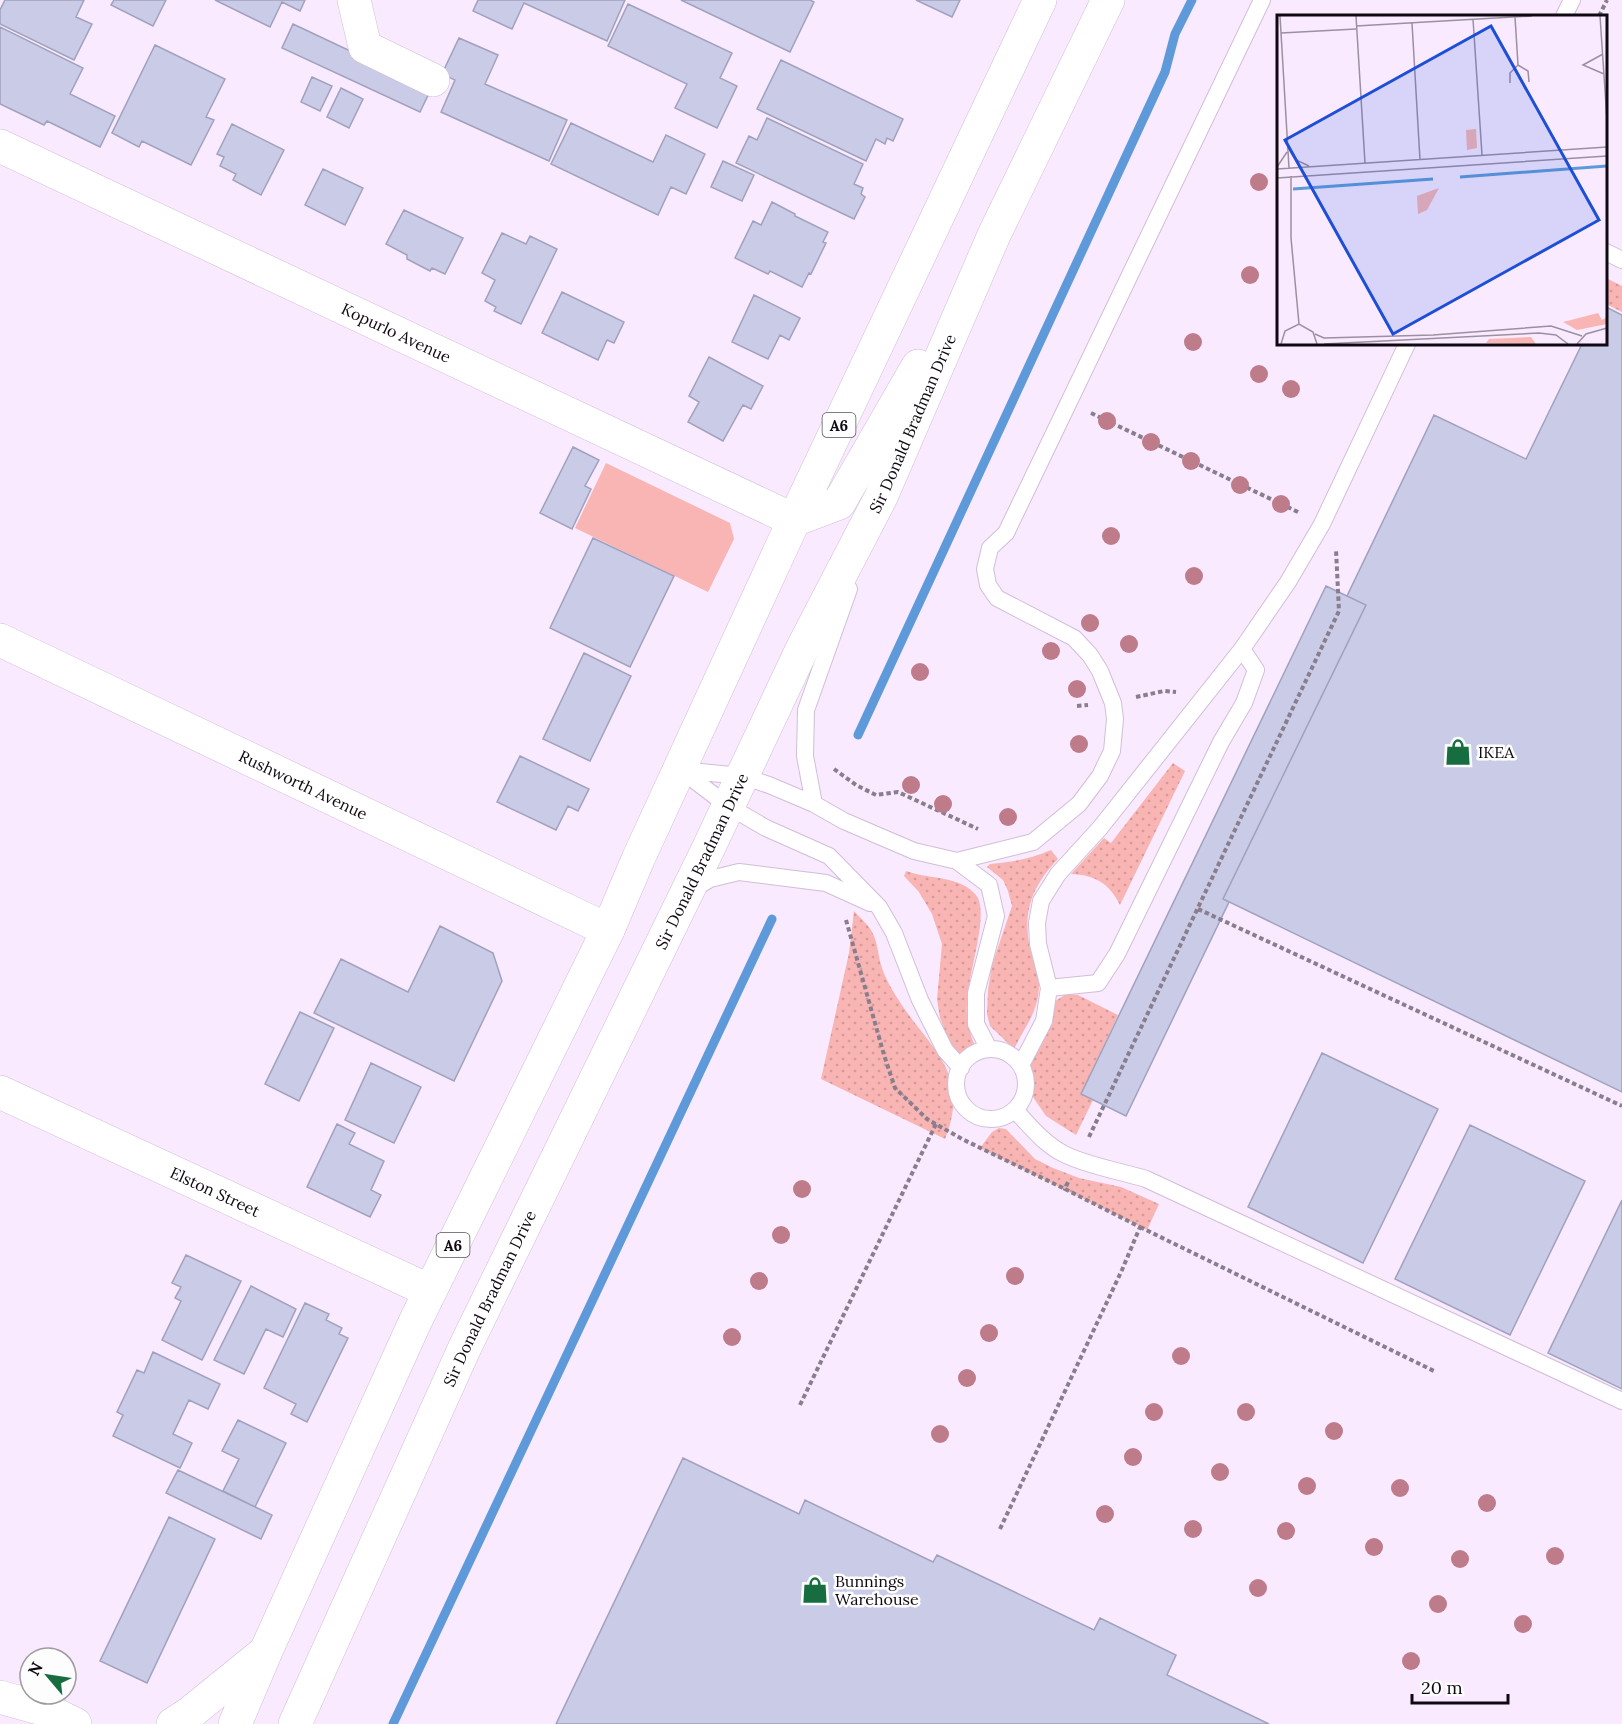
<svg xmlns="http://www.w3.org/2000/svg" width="1622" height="1724" viewBox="0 0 1622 1724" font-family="Lora,serif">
<defs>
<pattern id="grass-dots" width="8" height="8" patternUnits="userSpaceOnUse" patternTransform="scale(1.5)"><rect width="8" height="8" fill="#f8b5b3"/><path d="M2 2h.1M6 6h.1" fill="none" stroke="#d39a99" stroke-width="1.8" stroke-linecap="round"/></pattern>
</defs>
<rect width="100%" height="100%" fill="#f9eaff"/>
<path fill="url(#grass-dots)" d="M1606 278 1622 286V312L1606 304Z
M1173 763 1185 771 1120 905C1109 883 1095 875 1071 874L1104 838 1111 843Z
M1051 850 1058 859C1033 885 1022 911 1030 948 1033 960 1039 971 1039 984 1039 1012 1025 1026 1014 1049L990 1026 987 1014 988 990 992 965 1012 906 1008 891 1003 880 987 867 990 864C1012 862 1031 859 1051 850Z
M906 871C925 878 947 876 965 886 969 888 976 894 978 898 988 920 967 977 967 1004 966 1019 969 1030 974 1044 972 1050 965 1055 959 1056L953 1051 940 1018 937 999 942 944 932 914 919 892 904 876Z
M854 911C860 918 868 924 872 932 878 942 878 957 882 968 885 977 891 988 896 996 928 1048 972 1071 945 1139L821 1079 849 953Z
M1066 994 1078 995 1118 1015 1081 1094 1093 1100 1076 1135 1046 1116 1033 1097 1030 1071 1032 1052 1054 1002Z
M999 1128 1006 1129 1035 1159 1053 1168 1079 1178 1121 1187 1159 1204 1147 1230 980 1148 992 1132Z"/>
<path fill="#f8b5b3" d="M606 463 730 523 734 539 708 592 575 528Z"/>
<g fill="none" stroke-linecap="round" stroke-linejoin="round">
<path stroke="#5e9ad9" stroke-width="9" d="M858 735 1165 72 1175 34 1192 0
M393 1724 772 919"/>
</g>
<path fill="#c9cbe7" stroke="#a0a1bd" stroke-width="1.5" d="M5 0H84L76 17 92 24 74 60 0 24V10Z
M114 0H166L153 26 111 5Z
M215 0H305L300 11 282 2 270 27Z
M478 0H625L607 41 524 3 512 29 473 11Z
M681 0H810L814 2 790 52Z
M916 0H960L952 17Z
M628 4 732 53 720 78 737 86 717 128 675 108 687 84 608 46Z
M293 24 431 89 420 112 282 48Z
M0 27 83 68 70 94 115 116 100 147 47 121 44 125 0 104Z
M459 38 498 55 485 84 567 120 549 161 441 112 455 80 442 74Z
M155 45 225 79 206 117 214 120 191 165 142 141 139 147 112 133Z
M781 60 903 119 893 141 887 138 885 144 876 139 866 161 757 109Z
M312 77 332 86 320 111 301 102Z
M341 88 363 99 349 128 327 117Z
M767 118 863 164 854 184 863 188 861 194 865 197 854 219 736 163 749 136 757 140Z
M571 123 653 162 666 135 705 154 686 194 671 187 658 215 551 164Z
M232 124 284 150 261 195 233 180 236 174 220 166 224 157 217 154Z
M723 161 754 175 742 201 711 187Z
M323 169 363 188 345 225 305 205Z
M772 202 795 214V216L828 232 823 242 826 243 811 274 809 273 802 287 770 271 768 274 735 258 753 221 761 225Z
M404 210 463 238 445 274 432 268 430 271 407 259V255L386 244Z
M502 233 526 244 530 236 557 249 521 324 494 311 496 307 485 301 495 280 482 273Z
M562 292 624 322 614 343 607 340 598 360 542 333Z
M754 295 800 318 789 340 780 335 768 359 732 342Z
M1606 307 1622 315V1092L1223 899 1366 605 1347 596 1434 415 1526 459 1582 344H1606Z
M709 357 763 386 751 409 743 405 723 441 688 422 699 402 689 396Z
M573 447 599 460 585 486 591 489 572 529 540 513Z
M593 538 674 576 630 667 550 628Z
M1326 586 1366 605 1223 899 1229 902 1126 1116 1081 1094Z
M584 653 631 676 590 761 543 739Z
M520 756 589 789 578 811 568 806 556 830 497 802Z
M440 926 493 953 502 981 454 1081 314 1013 341 959 408 992Z
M300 1012 334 1028 299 1101 265 1084Z
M1322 1053 1438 1109 1363 1263 1248 1207Z
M371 1063 421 1087 394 1143 345 1120Z
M337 1124 355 1133 349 1144 384 1161 371 1190 381 1195 370 1217 307 1187Z
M1470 1125 1585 1181 1510 1335 1395 1279Z
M1622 1200V1389L1548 1353Z
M186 1255 241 1281 202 1360 162 1340 181 1301 175 1298 181 1287 172 1283Z
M251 1286 296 1309 283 1337 266 1329 244 1374 214 1360Z
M305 1303 329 1314 326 1320 342 1328 339 1334 348 1338 307 1422 291 1414 296 1404 264 1388Z
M153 1352 220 1384 208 1409 189 1400 173 1434 192 1443 180 1468 113 1436 123 1415 117 1412 137 1370 144 1373Z
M238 1420 286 1443 255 1507 223 1491 239 1459 222 1451Z
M683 1458 799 1514 805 1500 933 1562 937 1555 1094 1630 1100 1618 1176 1655 1167 1675 1269 1724H556Z
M178 1470 272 1515 261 1539 166 1493Z
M169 1517 215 1539 147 1683 100 1661Z"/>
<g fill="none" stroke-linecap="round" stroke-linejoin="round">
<defs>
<path id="service" d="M1564 16 1572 0
M1606 252 1622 260
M680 770 742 776 769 785 814 804 844 821 914 851 957 861 989 885 996 916 976 993V1024L989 1049
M681 770 728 806 766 828 829 856 879 907 894 933 920 1000 945 1050 961 1068
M814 804 805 756 806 710 849 589
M957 861 1033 842 1079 804 1100 776 1112 751 1115 719 1113 703 1100 671 1090 655 1074 638 997 598 988 585 985 569 990 548 1006 533 1262 0
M692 890 710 879 739 872 826 883 870 903
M1049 988 1098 983 1117 954 1221 742 1244 703 1256 670 1242 649
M956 1084a35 35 0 1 1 70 0a35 35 0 1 1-70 0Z
M1021 1065 1044 1021 1049 988 1038 944 1037 923 1041 901 1058 874 1100 828 1242 649 1288 582 1322 524 1407 344
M1015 1110C1030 1126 1044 1144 1064 1154 1088 1166 1120 1171 1146 1179L1622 1401"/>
<g id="minor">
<path d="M354 0 365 47 433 80"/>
<path id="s1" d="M0 146 794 520"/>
<path id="s2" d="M0 640 608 930"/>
<path id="s3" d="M0 1092 430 1291"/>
</g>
<path id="tertiary" d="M0 1697 46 1710 75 1724"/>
<g id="primary">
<path d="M794 520 839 503 918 366"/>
<path d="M173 1724 190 1713 264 1653"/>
<path d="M235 1724 266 1651 415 1322 608 930 639 857 794 520 1040 0"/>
<path id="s4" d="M295 1724 465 1347 709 847 803 647 881 497 994 235 1108 0"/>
</g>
</defs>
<use href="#service" stroke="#d0bed7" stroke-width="18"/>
<use href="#minor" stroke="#d0bed7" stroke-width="34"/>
<use href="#tertiary" stroke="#d0bed7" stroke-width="34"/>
<use href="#primary" stroke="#d0bed7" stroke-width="34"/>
<path stroke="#897e8d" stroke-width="4" stroke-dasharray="4.5 3" stroke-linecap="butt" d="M1599 16 1607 0
M1091 413 1300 513
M1136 697 1164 691 1176 692
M1077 706 1088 705
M834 769 856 785 876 795 898 792 978 829
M1198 909 1622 1106
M846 920 884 1055 895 1088 927 1119 962 1139 1065 1189
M1089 1137 1339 611 1336 550
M1140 1227 1434 1371
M800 1405 936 1124
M1000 1529 1122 1270 1140 1227 1065 1189 1068 1182"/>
<use href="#service" stroke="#fff" stroke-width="16"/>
<use href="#minor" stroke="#fff" stroke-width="33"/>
<use href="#tertiary" stroke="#fff" stroke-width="33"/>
<use href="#primary" stroke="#fff" stroke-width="33"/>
</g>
<g fill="#be7b8a">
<circle cx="1259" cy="182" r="9"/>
<circle cx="1250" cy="275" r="9"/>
<circle cx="1193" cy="342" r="9"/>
<circle cx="1259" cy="374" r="9"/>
<circle cx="1291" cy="389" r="9"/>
<circle cx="1107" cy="421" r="9"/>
<circle cx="1151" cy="442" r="9"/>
<circle cx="1191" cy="461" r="9"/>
<circle cx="1240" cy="485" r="9"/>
<circle cx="1281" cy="504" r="9"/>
<circle cx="1111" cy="536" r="9"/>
<circle cx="1194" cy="576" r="9"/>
<circle cx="1090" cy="623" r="9"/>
<circle cx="1129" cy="644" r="9"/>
<circle cx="1051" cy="651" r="9"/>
<circle cx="920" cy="672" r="9"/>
<circle cx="1077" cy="689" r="9"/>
<circle cx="1079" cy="744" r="9"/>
<circle cx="911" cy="785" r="9"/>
<circle cx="943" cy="804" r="9"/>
<circle cx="1008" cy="817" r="9"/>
<circle cx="802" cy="1189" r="9"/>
<circle cx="781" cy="1235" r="9"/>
<circle cx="1015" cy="1276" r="9"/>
<circle cx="759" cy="1281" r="9"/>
<circle cx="989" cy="1333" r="9"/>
<circle cx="732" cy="1337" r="9"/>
<circle cx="1181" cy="1356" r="9"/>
<circle cx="967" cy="1378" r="9"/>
<circle cx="1154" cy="1412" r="9"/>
<circle cx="1246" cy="1412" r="9"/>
<circle cx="1334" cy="1431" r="9"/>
<circle cx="940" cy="1434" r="9"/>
<circle cx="1133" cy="1457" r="9"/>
<circle cx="1220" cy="1472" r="9"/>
<circle cx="1307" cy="1486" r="9"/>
<circle cx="1400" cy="1488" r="9"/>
<circle cx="1487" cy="1503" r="9"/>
<circle cx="1105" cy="1514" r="9"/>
<circle cx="1193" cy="1529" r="9"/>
<circle cx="1286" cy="1531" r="9"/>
<circle cx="1374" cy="1547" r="9"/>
<circle cx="1555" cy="1556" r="9"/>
<circle cx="1460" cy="1559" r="9"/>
<circle cx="1258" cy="1588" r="9"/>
<circle cx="1438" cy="1604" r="9"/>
<circle cx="1523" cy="1624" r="9"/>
<circle cx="1411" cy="1661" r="9"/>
</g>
<defs>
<symbol id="shop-bare" viewBox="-9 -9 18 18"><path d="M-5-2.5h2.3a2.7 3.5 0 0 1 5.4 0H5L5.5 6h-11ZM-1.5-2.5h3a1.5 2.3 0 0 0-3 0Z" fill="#176d3f" stroke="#fdfdfd" stroke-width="2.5" paint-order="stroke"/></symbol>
</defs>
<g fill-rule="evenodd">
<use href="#shop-bare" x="1439" y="733" width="38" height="38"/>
<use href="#shop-bare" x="796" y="1571" width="38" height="38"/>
</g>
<g text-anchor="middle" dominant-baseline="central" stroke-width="5" stroke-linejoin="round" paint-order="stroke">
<g fill="#fdfdfd" stroke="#565258" stroke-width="1.5">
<rect x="822.5" y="413" width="33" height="24" rx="4.5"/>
<rect x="436.5" y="1233" width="33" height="24" rx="4.5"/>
</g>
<g font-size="15" font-weight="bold" fill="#0f0911">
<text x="839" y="425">A6</text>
<text x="453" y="1245">A6</text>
</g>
<g font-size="16" fill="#0f0911" stroke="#fdfdfd">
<text stroke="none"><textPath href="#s1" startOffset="438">Kopurlo Avenue</textPath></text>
<text stroke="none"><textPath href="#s4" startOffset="1440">Sir Donald Bradman Drive</textPath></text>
<text stroke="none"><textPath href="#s2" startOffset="336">Rushworth Avenue</textPath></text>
<text stroke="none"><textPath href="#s4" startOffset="954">Sir Donald Bradman Drive</textPath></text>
<text stroke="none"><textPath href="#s3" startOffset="237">Elston Street</textPath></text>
<text stroke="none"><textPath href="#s4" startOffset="468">Sir Donald Bradman Drive</textPath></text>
</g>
<g font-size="16" fill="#0f0911" stroke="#fdfdfd" text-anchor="start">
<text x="1478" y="752">IKEA</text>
<text x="835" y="1581">Bunnings<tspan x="835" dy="18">Warehouse</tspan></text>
</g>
</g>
<g transform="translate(1277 15)">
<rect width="330" height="330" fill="#f9eaff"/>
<path d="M162 173 150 195 141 199 140 181ZM321 298 325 305 330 302V309L300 315 286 307ZM254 322 259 329 209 328 212 324Z" fill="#f8b5b3"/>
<path d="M199 114 200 133 190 135 189 115Z" fill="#f8b5b3"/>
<path fill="none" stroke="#5e9ad9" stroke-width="3" d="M183 162 330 151M16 174 156 164"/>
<path fill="none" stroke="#9b90a0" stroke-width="1.5" d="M3 1 12 153M79 1 88 148M323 1 330 105M196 4 205 140M135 8 143 145M79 11 255 1M4 18 79 14M326 39 306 50 327 59M241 50 251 56 252 67M233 68V58L241 50 238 2M13 136 19 145 32 151M0 152 10 137M0 154 330 132M14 161V223L22 309M0 163 330 141M38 319 47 323 156 320 274 311 305 321M4 329 8 316 22 309 36 317 40 329M47 329 262 318 279 320 291 329M300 329 309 319 330 313"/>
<path fill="#1d4ed8" fill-opacity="0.15" stroke="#1d4ed8" stroke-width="3" d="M214 11 322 205 116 319 8 125Z"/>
<rect width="330" height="330" fill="none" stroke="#0f0911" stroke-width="3"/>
</g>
<g transform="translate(48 1676) rotate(299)"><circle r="28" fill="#fdfdfd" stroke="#9e9b9f" stroke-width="1.5"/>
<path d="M0-4.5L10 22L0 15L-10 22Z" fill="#176d3f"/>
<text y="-9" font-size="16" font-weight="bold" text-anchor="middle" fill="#0f0911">N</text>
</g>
<path d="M1412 1694v9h96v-9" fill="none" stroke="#0f0911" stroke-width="3"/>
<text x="1421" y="1694" font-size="18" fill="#0f0911" stroke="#fdfdfd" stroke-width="4.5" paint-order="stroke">20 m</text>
</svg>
